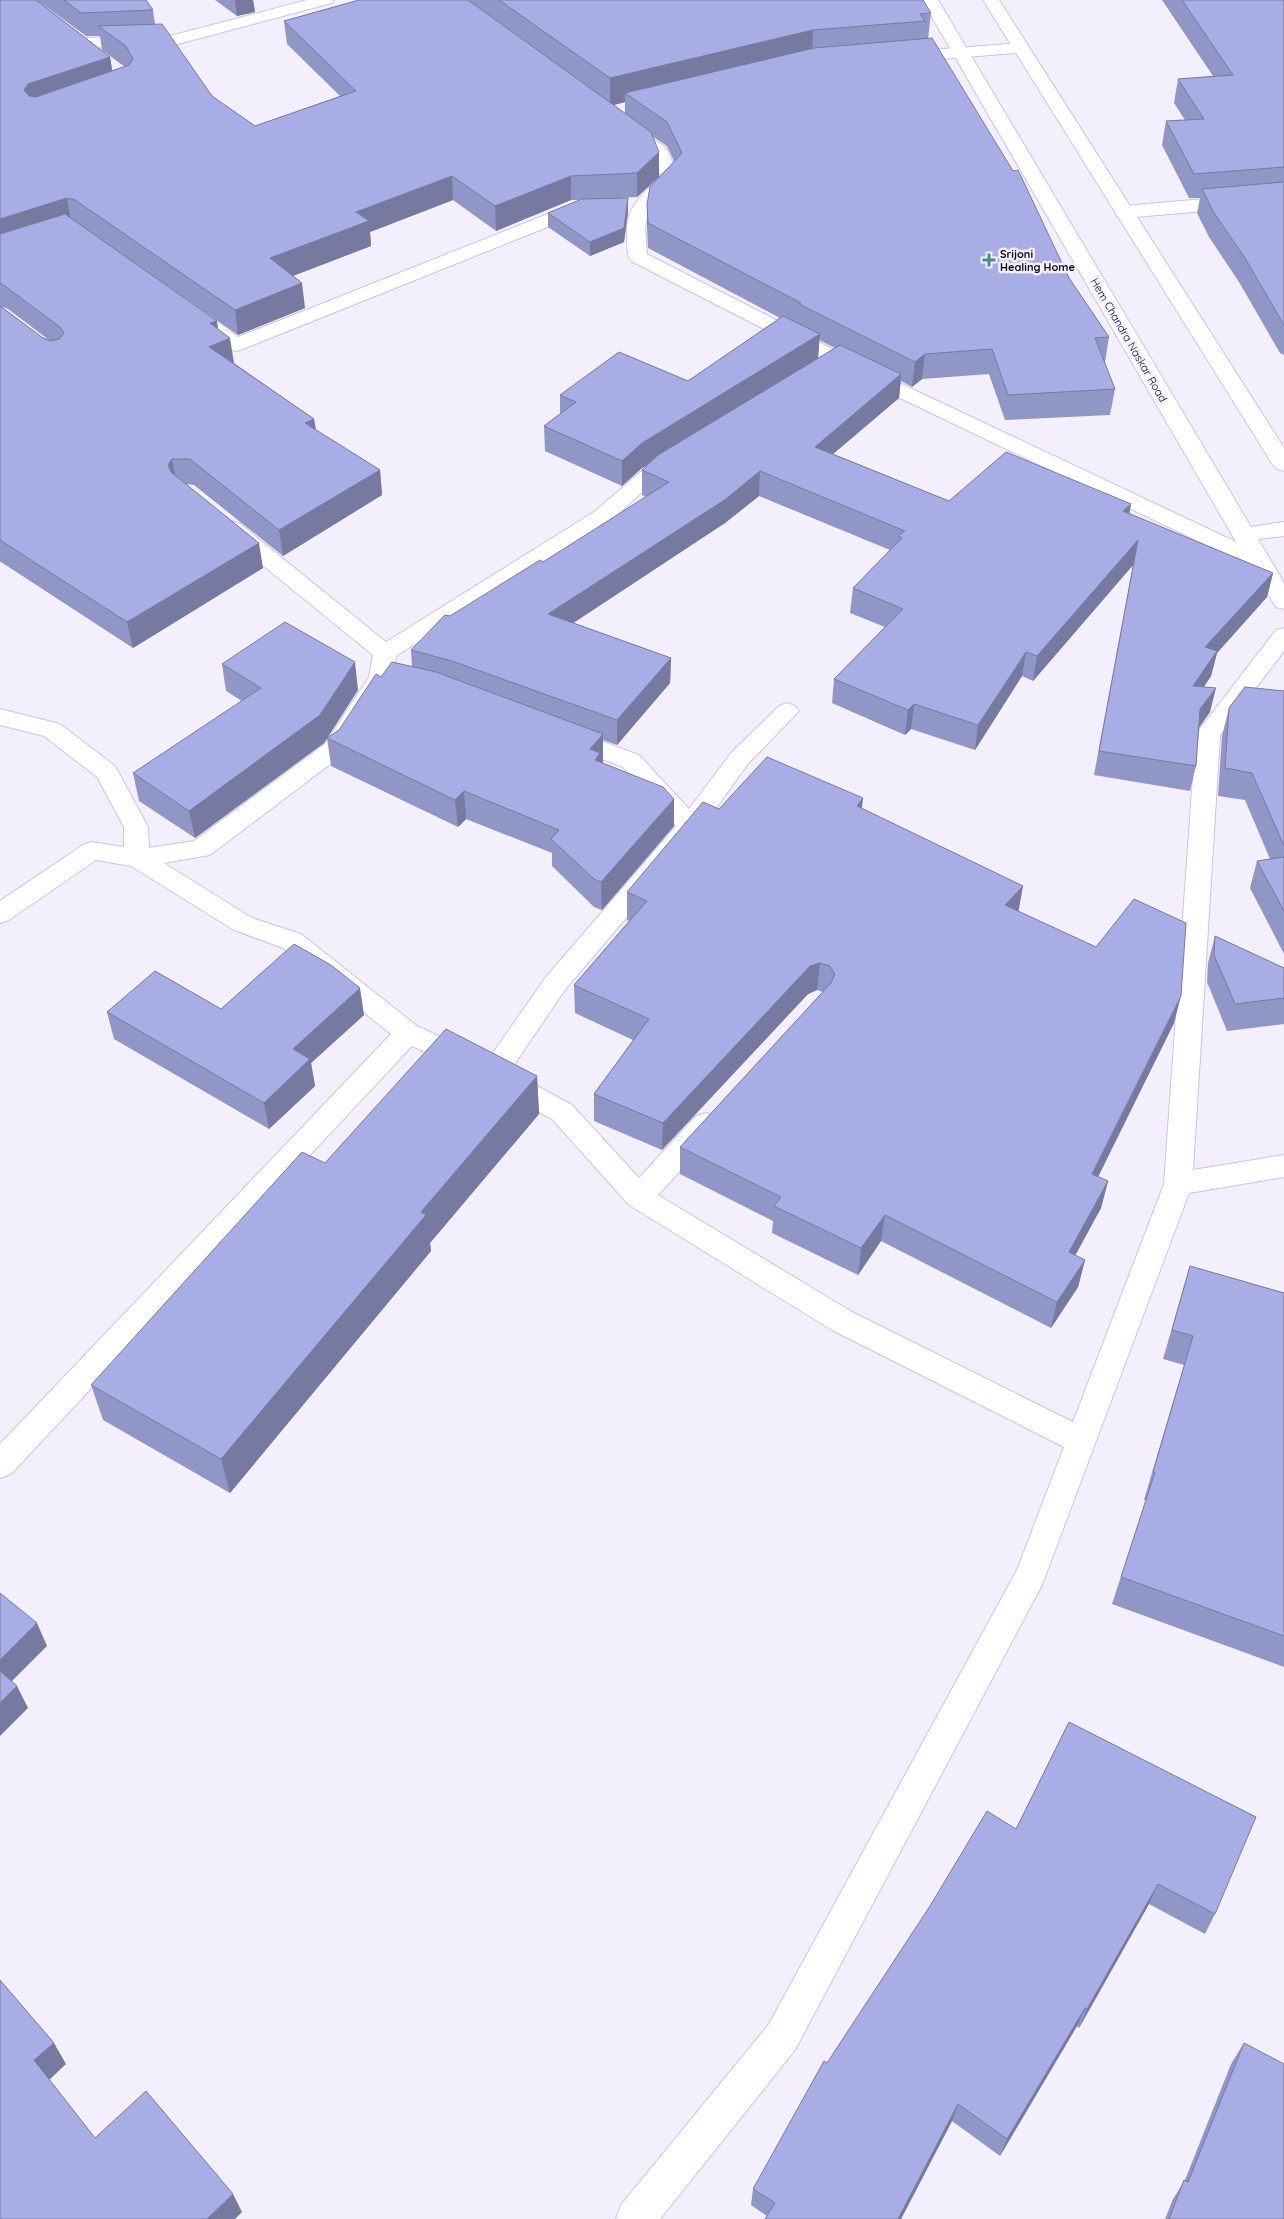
<svg xmlns="http://www.w3.org/2000/svg" width="1284" height="2219" viewBox="0 0 1284 2219" font-family="Quicksand,sans-serif">
<rect width="100%" height="100%" fill="#f3effc"/>
<g fill="none" stroke-linecap="round" stroke-linejoin="round">
<defs>
<path id="minor" d="M14 0H33L85 38 174 35 307 0H334L332 3 174 45 81 48 75 47Z
M1021 43 1027 44 1029 48 1027 52 905 62 899 61 896 57 899 53 905 52Z
M629 125 635 126 666 148 680 178 648 211 645 229 647 254 891 379 1268 557 1271 562 1268 567 1260 569 1252 567 877 387 631 261C627 255 627 246 627 238 625 208 640 196 661 177L652 155 620 130 623 126Z
M1284 192V204L1124 218 1117 216 1115 212 1117 208 1124 206Z
M583 200 590 202 592 206 590 210 243 349 236 351 229 349 193 324 190 320 193 316C209 312 225 328 238 337Z
M672 455 679 457 683 461 679 465 657 478 610 522 396 656 393 677 341 756 210 855 164 863 252 918 301 934 417 1026 475 1053 479 1060 475 1067 465 1070 412 1046 11 1474 0 1478V1444L391 1034 283 948 234 930 131 866 96 860 9 920 0 923V901L83 845 92 842 124 847V827L97 777 44 736 0 725V709L60 724 115 766 148 827 149 848 194 841 325 744 369 677 373 655 223 533 220 528 223 523 231 521 239 523 386 642 594 512 643 470 665 457Z
M1284 628V651L1220 735 1193 1170 1284 1155V1177L1189 1193 1042 1585 795 2050 660 2219H616L621 2205 769 2024 1017 1570 1064 1447 832 1330 629 1205 552 1119 483 1081 479 1074 483 1067 546 977 676 826 623 767 560 743 556 737 560 731 568 729 639 755 689 809 731 753 779 706 787 703 795 706 799 711 747 765 699 832 564 991 510 1071 572 1105 639 1178 696 1116 706 1113 716 1116 720 1124 716 1132 658 1195 852 1312 1073 1422 1164 1184 1196 734 1276 630Z"/>
<path id="major" d="M922 0H938L1251 527 1284 522V536L1258 539 1284 583V609L1276 607 1232 535Z
M983 0H999L1284 448V471L1277 469 1273 465Z"/>
</defs>
<use href="#minor" stroke="#cec3e3" stroke-width="2"/>
<use href="#major" stroke="#cec3e3" stroke-width="2"/>
<use href="#minor" fill="#fff" fill-rule="evenodd"/>
<use href="#major" fill="#fff" fill-rule="evenodd"/>
</g>
<path fill="#9096c5" fill-rule="evenodd" d="M0 0H146L153 10 155 24 212 96 255 126 340 96 287 44 284 21 359 0H923L931 13 928 39 1069 278 1109 337 1105 362H1104L1115 389 1110 415 1005 420 989 374 922 379 912 387 901 381 899 398 833 454 949 501 1131 504 1129 514 1273 573 1267 597 1217 653 1211 676 1204 687 1210 712 1199 728 1196 766 1190 791 1094 775 1133 565 1033 681 1022 676 975 750 911 729 905 735 832 703 834 679 885 627 850 613 853 588 890 550 759 496 725 523 573 623 671 658 670 683 617 745 603 740V762L602 763 674 826 602 910 594 907 552 866V853L466 819 458 827 331 766 327 738 339 730 381 677 412 667 411 650 450 616 543 562 646 497 642 495V470L648 465 642 468 622 486 545 451 544 426 560 414V395L688 381 780 318 648 248 647 229V204L674 161 667 146 652 136 659 177 637 197 600 199 628 198V212L624 242 590 256 548 227V213L581 200H571L496 231 453 200 370 232 371 246 293 276 305 308 238 335 78 224 219 330 234 363 314 419 316 430 380 470 382 495 283 556 194 485 187 484 263 568 133 648 1 562H0ZM37 0 86 36H100L102 50 125 67 112 71 110 57ZM625 102V114L614 105ZM2 307 8 309 49 340 43 338ZM819 340 835 348 818 358Z
M215 0H253L255 12 237 16Z
M1162 0H1284V355L1280 353 1239 282 1209 237 1197 213 1200 198H1189L1162 145 1166 121 1185 120 1174 103 1178 79 1213 76Z
M222 664 358 690 324 743 195 838 139 801 133 773 242 701 226 691Z
M1284 691V954L1250 888 1257 861 1270 859 1245 800 1218 796 1222 736 1229 708Z
M862 808 1018 911 1174 1023 1098 1177 1108 1181 1101 1208 1075 1256 1085 1260 1078 1287 1051 1328 881 1241 858 1275 772 1233 773 1221 680 1174V1147L823 992 817 990 808 994 662 1150 594 1121V1094L633 1040 575 1013 574 985 629 921 627 920V892L719 809Z
M1215 936 1284 968V1024L1227 1031 1207 982 1208 963Z
M107 1012 364 1015 311 1063 315 1086 269 1129 114 1039Z
M537 1076 539 1114 430 1243 431 1251 230 1493 103 1420 91 1385 325 1163Z
M1190 1266 1284 1293V1667L1112 1604 1146 1500H1144L1184 1365 1163 1359Z
M1069 1722 1215 1914 1205 1934 1149 1904 1079 2028 1077 2026 1000 2156 952 2121 901 2219H765L767 2216 751 2205 753 2189 827 2063 1016 1829Z
M1244 2043 1284 2219H1165L1173 2199 1185 2180 1231 2064Z"/>
<path fill="#767aa0" d="M235 0H253L255 12 237 16Z
M813 30 812 58 625 93V102L610 106V78Z
M110 57 114 81 33 108 24 90 28 84Z
M659 152V177L637 197V173Z
M452 176 453 200 370 232 371 246 274 283 270 258 356 212Z
M571 176V200L496 231 495 206Z
M67 198 71 222 0 245V219Z
M628 198V212L624 242 590 256V242Z
M302 283 305 308 238 335 235 310Z
M217 321 220 342 230 338 234 363 209 347 210 323Z
M820 334 818 359 642 468 622 486V461L642 443Z
M925 354 922 379 912 387 915 362Z
M901 374 899 398 813 471 815 447Z
M314 419 318 444 305 423Z
M172 459 177 484 168 465Z
M380 470 382 495 283 556 279 530Z
M760 471 759 496 725 523 549 639 548 614Z
M1131 504 1126 529 1123 511Z
M1138 540 1133 565 1033 681 1037 656Z
M259 543 263 568 133 648 127 622Z
M1273 573 1267 597 1217 653 1211 676 1187 710 1193 686 1205 647Z
M1026 652 1022 676 975 750 978 725Z
M671 658 670 683 617 745V720Z
M355 662 358 690 324 743 195 838 189 811Z
M1216 688 1210 712 1194 734 1200 709Z
M914 704 911 729 905 735 908 710Z
M603 734V762L601 765V780L590 749Z
M464 791 466 819 458 827 455 800Z
M863 798 860 826 857 806Z
M674 799V826L602 910 601 882Z
M1023 886 1018 914 1005 905Z
M820 963 817 990 808 994 662 1150 663 1123 810 966Z
M360 988 364 1015 311 1063 315 1086 269 1129 264 1103 293 1049Z
M1181 996 1174 1023 1086 1201 1092 1174Z
M537 1076 539 1114 430 1243 431 1251 230 1493 221 1459 421 1212Z
M1108 1181 1101 1208 1062 1279 1069 1252Z
M885 1215 881 1241 858 1275 861 1248Z
M1085 1260 1078 1287 1051 1328 1057 1302Z
M37 1623 47 1646 4 1689 0 1680V1660Z
M17 1686 28 1708 0 1736V1703Z
M1158 1884 1149 1904 1079 2028 1087 2009Z
M1085 2008 1077 2026 1000 2156 1007 2139Z
M54 2043 66 2064 47 2082 34 2060Z
M958 2104 952 2121 901 2219H898Z
M233 2194 242 2212 235 2219H207Z"/>
<path fill="#a8aee5" stroke="#767aa0" d="M0 0H36L110 57 28 84 24 90 29 96 36 97 129 65 133 59 126 46 98 26 162 24 212 96 255 126 356 91 284 21 359 0H468L651 132 659 152 637 173 571 176 495 206 452 176 356 212 369 221 270 258 302 283 235 310 75 200 67 198 0 219Z
M64 0H146L153 10 81 13Z
M499 0H923L931 13 920 14 925 21 813 30 610 78Z
M1182 0H1284V167L1194 174 1166 121 1204 119 1178 79 1233 75Z
M932 38 1013 171 1018 170 1069 278 1109 337 1095 338 1115 389 1008 395 992 349 925 354 915 362 799 304 801 303 648 223 647 204 650 187 682 153 667 122 625 93 814 48Z
M1284 182V325L1245 258 1214 213 1202 189Z
M628 198 624 228 590 242 548 213 582 199Z
M65 214 217 321 210 323 230 338 209 347 314 419 305 423 380 470 279 530 190 459H172L168 465 171 472 259 543 127 622 0 540V306L43 338 51 341 59 339 64 333 60 327 2 284 0 283V234Z
M783 316 820 334 642 443 622 461 544 426 576 402 560 395 619 352 688 381Z
M840 345 901 374 815 447 949 501 1006 452 1131 504 1123 511 1273 573 1205 647 1217 651 1193 686 1216 688 1200 709 1196 766 1099 751 1138 540 1037 656 1026 652 978 725 914 704 908 710 834 679 903 609 853 588 902 538 898 536 905 531 760 471 726 499 548 614 671 658 617 720 452 661 411 650 445 615 450 616 540 560 543 562 669 482 642 470 658 455Z
M285 622 355 662 320 715 189 811 133 773 261 688 222 664Z
M392 662 436 672 603 734 590 749 600 753 595 760 663 787 674 799 601 882 594 879 551 839 559 830 464 791 455 800 327 738 339 730 376 674 381 677Z
M1245 687 1284 691V846L1252 773 1225 768 1229 708Z
M767 757 863 798 857 806 1023 886 1005 905 1096 947 1134 899 1186 923 1181 996 1092 1174 1108 1181 1069 1252 1085 1260 1057 1302 885 1215 861 1248 774 1206 781 1197 680 1147 831 983 835 974 830 966 820 963 810 966 663 1123 594 1094 649 1019 574 985 647 901 627 892 703 802 719 809Z
M1284 857V911L1257 861Z
M1215 936 1284 968V998L1235 1004 1214 955Z
M294 944 331 965 360 988 293 1049 310 1059 264 1103 107 1012 155 971 221 1009Z
M446 1029 537 1076 421 1212 426 1215 221 1459 91 1385 302 1152 325 1163Z
M1190 1266 1284 1293V1636L1121 1577 1155 1472H1153L1193 1336 1172 1330Z
M0 1593 37 1623 0 1660Z
M0 1671 17 1686 0 1703Z
M1069 1722 1256 1817 1215 1914 1158 1884 1087 2009 1085 2008 1007 2139 958 2104 898 2219H765L775 2203 753 2189 824 2061 827 2063 930 1906 987 1811 1016 1829Z
M0 1980 54 2043 34 2060 95 2138 146 2091 233 2194 207 2219H0Z
M1244 2043 1284 2064V2219H1169L1184 2180 1188 2182Z"/>
<path fill="#448c8e" stroke="#f3effc" stroke-width="2" d="M986.5 252.5h5v5h5v5h-5v5h-5v-5h-5v-5h5z"/>
<g text-anchor="middle" dominant-baseline="central" stroke-width="5" stroke-linejoin="round" paint-order="stroke">
<g font-size="11" font-weight="bold" fill="#0d0a14" stroke="#f3effc" text-anchor="start">
<text x="1000" y="254">Srijoni<tspan x="1000" dy="13">Healing Home</tspan></text>
</g>
<g font-size="11" fill="#0d0a14" stroke="#f3effc">
<text transform="translate(1129 340) rotate(60)">Hem Chandra Naskar Road</text>
</g>
</g>
</svg>
